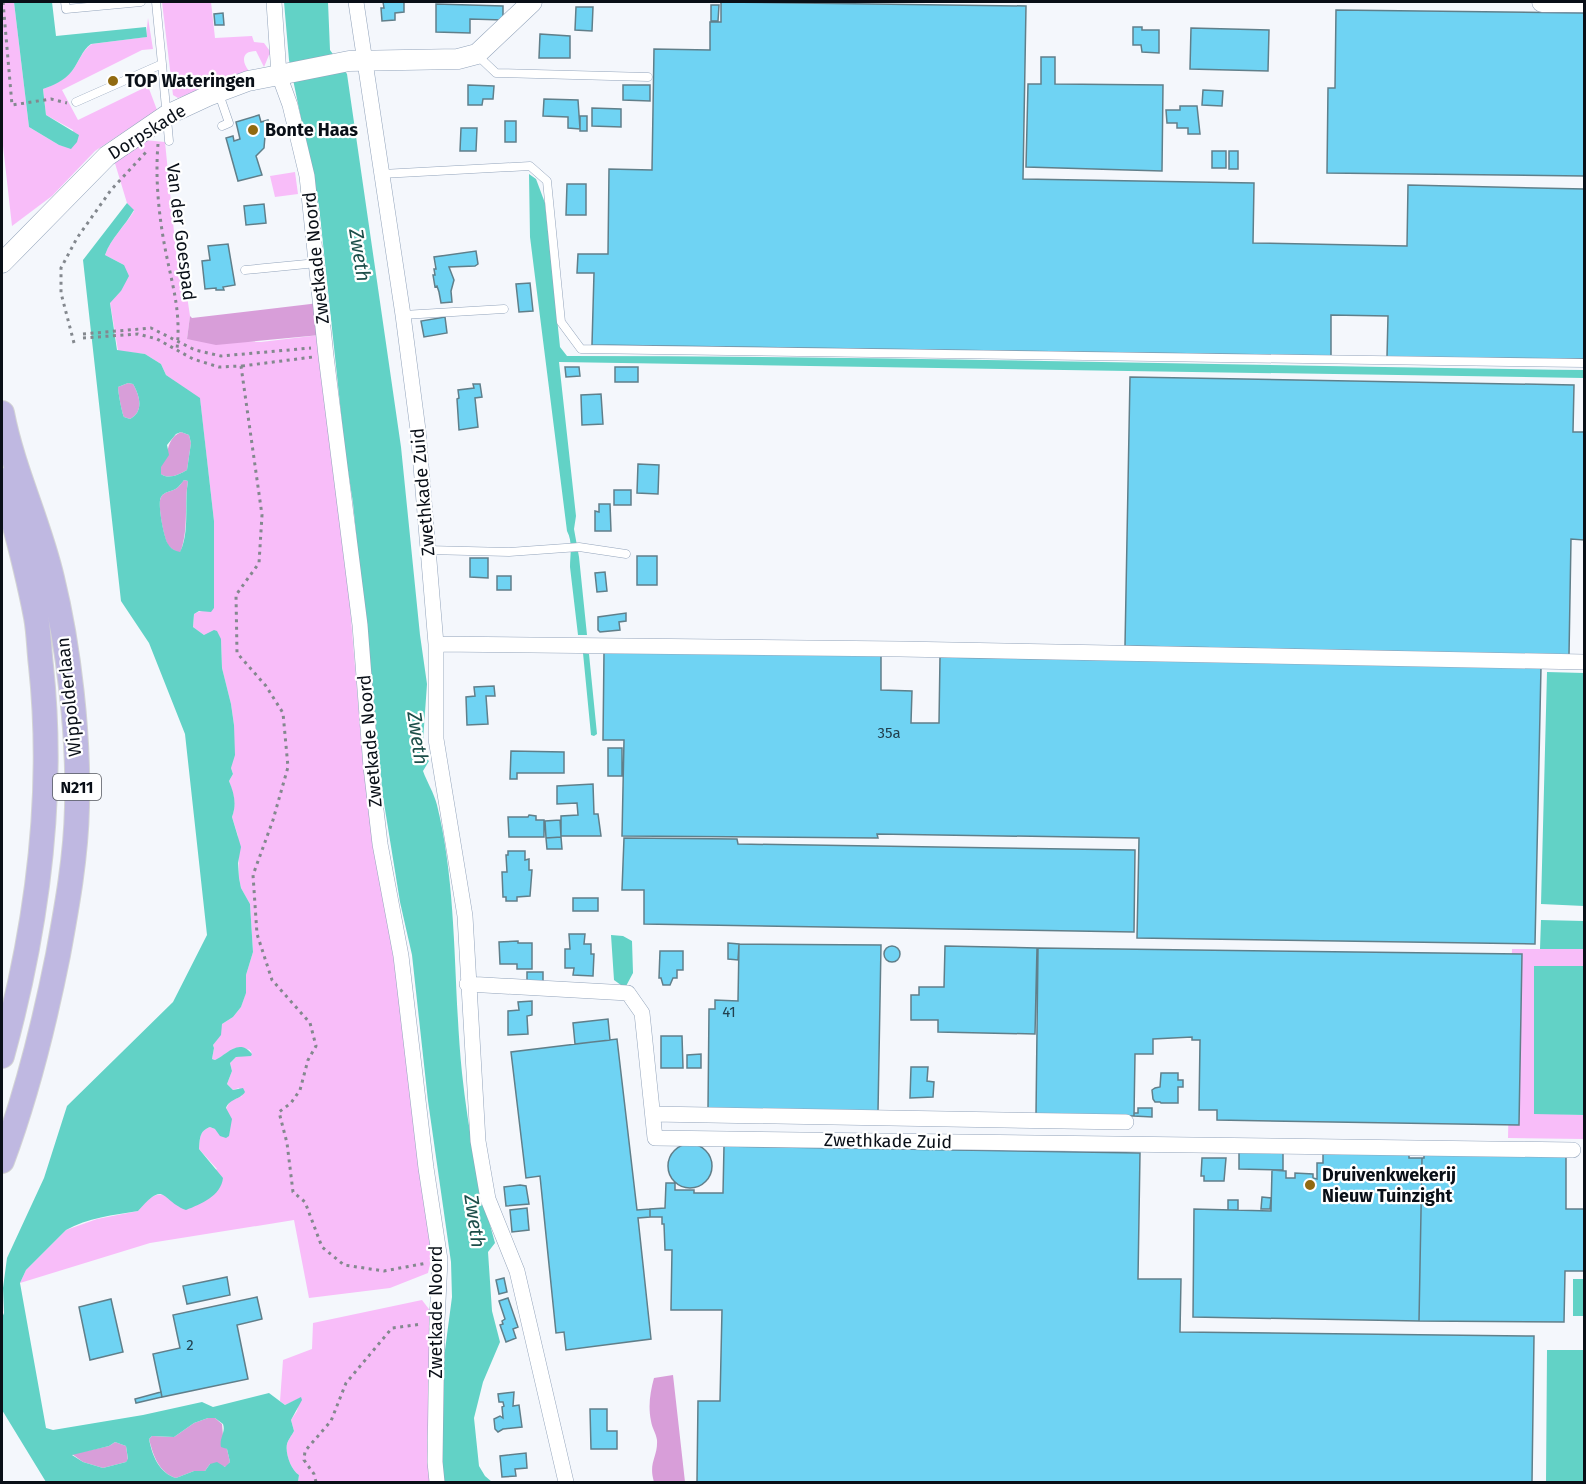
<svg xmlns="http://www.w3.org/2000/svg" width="1586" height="1484" viewBox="0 0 1586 1484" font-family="'Fira Sans',sans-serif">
<rect width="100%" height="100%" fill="#f4f7fc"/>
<path fill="#f8bdf9" d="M2 2H14L29 127 59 145 71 148 73 130 46 115 43 89C54 85 64 80 72 71 79 62 82 50 92 44L146 37 148 18 153 49 142 50 62 90 78 120 148 86 157 110 95 151 52 196 12 226 2 137Z
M162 2H211L215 38 252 36 254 42 264 43 272 54 269 55 264 67 256 51C242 51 241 61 249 71L178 98 173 95Z
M144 140 165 142 177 262H182L190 316 187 339 261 342 320 335 343 523 364 774 404 1023 432 1256 428 1273 390 1288 309 1298 294 1220 150 1243 20 1283 26 1270 66 1230 97 1219 138 1211C147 1200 158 1186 172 1201L217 1169 199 1149C200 1139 199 1131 210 1127L215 1129 228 1114 226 1109 230 1101 242 1096 239 1088 233 1090 227 1084 232 1071 230 1063 236 1057 252 1054 250 1050C231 1043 229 1054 215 1060L212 1059 214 1048 213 1045 218 1038 222 1024 233 1017 241 1007 246 992V975L253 952 250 904 241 888 239 878 238 836 232 817C237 803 233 794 229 781L233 774 231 768 234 725 231 704 222 668 221 639 204 635 193 627 194 614C200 610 207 611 214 608V521L200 399 166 375 161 364 145 354 118 351 110 302 121 291 124 265 105 255C111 238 125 226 134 211L127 203 114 160Z
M295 172 298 194 275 197 270 176Z
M1512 949H1584V966H1534V1113L1584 1115V1139L1508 1138Z
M422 1300 435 1317 427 1441 431 1482H298L299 1475C291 1470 285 1453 287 1444 288 1440 292 1435 294 1431L291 1420 297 1411 300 1398 285 1405 280 1401 283 1360 312 1349 313 1323Z"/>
<path fill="#d89ed9" d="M319 303 320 335 216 345 187 339 190 316 192 318Z
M128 383 133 384C140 396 144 412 130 419L124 417C122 413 118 393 118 387Z
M181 432 189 435 191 443 187 470C180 474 169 480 161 474L160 467C170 455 165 439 181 432Z
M184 480 188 481C184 504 189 531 180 553 175 551 171 549 168 545 164 538 157 504 161 497 164 491 172 492 177 488 180 486 181 483 184 480Z
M673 1375 685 1482H654C648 1462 658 1457 657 1440 656 1433 652 1428 651 1421 648 1406 650 1393 654 1378Z
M208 1418H215L222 1424 224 1447 227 1449 230 1462 226 1467 210 1464 205 1471H194L176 1478C159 1473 153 1455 149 1439L152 1436 174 1437 194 1423Z
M115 1442 126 1446 128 1460 126 1462 103 1468 83 1462 72 1454 109 1446Z"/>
<path fill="#62d2c6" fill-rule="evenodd" d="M14 2H52L56 36 146 27 147 37 91 44C82 50 79 62 72 71 64 81 54 85 43 89L46 115 79 135 77 142 71 149 59 145 29 127Z
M284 2H328L330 50 347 74 401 447 420 635 427 684 422 755 429 761 423 771C427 782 434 793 437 805 458 890 453 986 462 1073 468 1130 479 1187 495 1243L488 1252 492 1311 500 1342 483 1382 474 1418 479 1466 485 1476 492 1482H444L442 1462 441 1417 445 1350 452 1297 451 1262 428 1101 412 955 400 902 383 797 353 503 345 451 319 206 289 60Z
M529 174 536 179 545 203 560 347 567 356C906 356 1245 366 1584 370V378L559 362 576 516 574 529 579 557 587 635H578L570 567C570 555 573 542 567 531L530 237Z
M127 203 134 210C125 226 111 238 105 255L124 265 129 276 121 291 110 303 117 350 145 354 161 364 166 375 200 398 214 521V608L211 612 199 611 194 614 193 627 204 635 214 630 217 631 221 639 222 668 231 704 234 725 235 755 231 768 233 774 229 781C234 793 237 804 232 817L241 847 238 863 239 878 241 888 250 904 253 952 246 975V993L241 1007 233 1017 222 1024 221 1035 213 1045 214 1048 212 1059 215 1060C226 1056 238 1037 252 1054L251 1056 236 1057 230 1063 232 1071 227 1084 233 1090 243 1088 245 1092C240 1100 230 1098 226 1108L232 1119 229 1136 226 1138 220 1136 215 1129 210 1127C199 1131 200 1139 199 1149L223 1178C221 1196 201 1204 186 1210 160 1200 166 1179 138 1211 114 1215 87 1218 66 1230L26 1270 20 1283 46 1428 53 1430 143 1415 202 1402 213 1407 269 1393 285 1405 301 1397 302 1400 291 1420 294 1431C292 1435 288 1440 287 1444 285 1453 291 1470 299 1475L298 1482H46L2 1410V1318L4 1313 3 1288 7 1258 44 1178 67 1106 173 1002 207 935 185 734 149 643 121 601 83 260ZM128 383 133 384C140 396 144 412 130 419L124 417C122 413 118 392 118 387ZM181 432 189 435 191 443 187 470C180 474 169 480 161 474V467L169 455 167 445 176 434ZM184 480 188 481C184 504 190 532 180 552 175 551 171 549 168 544 164 538 157 503 161 497 164 491 172 492 177 488 180 485 182 483 184 480ZM208 1418H215L223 1424C226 1432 219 1438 221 1447L227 1449 230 1462 225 1467 217 1462 210 1464 205 1471H194L176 1478C159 1473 152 1455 149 1439L152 1436 174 1437 194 1423ZM115 1442 126 1446 128 1459 126 1462 103 1468 83 1462 72 1455 109 1446Z
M583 653 589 654 597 734 594 736 591 735Z
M1547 672 1584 673V906L1541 904Z
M1541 920 1584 921V949H1540Z
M611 935 623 936 632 941 633 973 625 988 614 980Z
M1534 966H1584V1115L1534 1114Z
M1573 1279H1584V1316H1573Z
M1547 1350H1584V1482H1546Z"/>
<path fill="#6fd3f3" stroke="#607f8a" stroke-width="1.5" d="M383 2H404V12L395 13V20L382 21 381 8H384Z
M721 2 1026 6 1023 179 1254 183 1253 243 1407 246 1408 185 1584 189V359L1387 357 1388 316 1331 315V356L592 345 594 273H577L578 254H608L609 169 652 170 654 49 710 50V22H721Z
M436 4 503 6V20L470 19V33L436 32Z
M711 5H719L718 21H711Z
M576 7H593L592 31 575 30Z
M1336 10 1584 13V176L1327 173 1328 88H1335Z
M223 13 224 25H215L214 14Z
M1133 27H1142V30H1159V53L1142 52 1141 45H1133Z
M1191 28 1269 30 1268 71 1190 69Z
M540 34 570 36V58H539Z
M1041 57H1055V84L1163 85 1162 171 1026 167 1028 84H1041Z
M468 85 494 86 493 99H483L482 105H468Z
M623 85H650V101L623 100Z
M1203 90 1223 91 1222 106 1202 105Z
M544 99 578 100 580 129 568 128V117L543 116Z
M1180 106H1197L1200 134H1188V128H1177V123H1167L1166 110H1180Z
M592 108 621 109V127L592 126Z
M259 115 261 122 268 120 272 134 265 136 264 148 256 156 262 175 238 181 226 138 233 136 234 141 240 139 236 122Z
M580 116H587V131H580Z
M505 121H516V142H505Z
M461 128H477L476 151H460Z
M1212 151H1226V168H1212Z
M1229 151H1238V169H1229Z
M567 184H586V215H566Z
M264 204 266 223 246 225 244 206Z
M228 244 235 285 223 287 224 290H216V288L205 289 202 261 210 260 208 246Z
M476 251 478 264 475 266 449 267 454 280 451 291 452 302 441 303 439 292 437 286 435 287 433 275H435L434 269H436L434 257Z
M530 283 533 311 519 312 516 284Z
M445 317 447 333 424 337 421 321Z
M565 367H579L580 376 566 377Z
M615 367H638V382H615Z
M1130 377 1574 385 1573 432H1584V540L1571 539 1569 655 1125 646Z
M473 384H480L482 397 475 398 478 427 459 430 457 399 459 398 458 390 474 388Z
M601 394 603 424 582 425 581 395Z
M638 464 659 465 658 494 637 493Z
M614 490H631V505H614Z
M599 504H610L611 531H595V511L599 512Z
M637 556H657V585H637Z
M470 558H488V578L470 577Z
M605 572 607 591 597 592 595 573Z
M497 576H511V590H497Z
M626 613V621L619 622 620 630 600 632 598 630V617Z
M604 652 881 655V690L912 691 911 723H939L940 657 1541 667 1535 944 1137 938 1139 838 877 834 878 838 622 836 624 740H603Z
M494 686 495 696H486L488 724 467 725 466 697 475 696 474 687Z
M608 748H622V776H608Z
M511 751 564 752V773H517V779H510Z
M593 784 594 814H598L601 836H561V816L578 815 577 803 557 804V786Z
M529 815 536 816V820H544V837H509L508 817H528Z
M560 820 561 837 546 838 545 821Z
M561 837 562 849H547L546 838Z
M624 838 737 839 738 844 1135 850 1134 932 644 924V890H622Z
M508 851H525V860L529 859V870H532L530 896 517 897V901H506V897H503L502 872H507L506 855H508Z
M573 898H598V911H573Z
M569 934H585L584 944H591V954H594L593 976 573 975 574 968H565V949H570Z
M518 941V943H532V969H517V964H500L499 942Z
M728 943 739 944 738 960 728 959Z
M739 944 881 945 878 1112 708 1109 709 1009H715V1000L738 1001Z
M945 946 1037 948 1035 1034 938 1032V1020H911V995H919V987H944Z
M884 954a8 8 0 1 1 16 0a8 8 0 1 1-16 0Z
M1038 948 1522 954 1519 1125 1217 1120V1110H1199L1200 1040H1192V1037L1153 1039V1054H1135L1134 1116 1036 1115Z
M660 951H683V970H677V978H673L670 985H663L661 978H659Z
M527 972H543V982H527Z
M532 1001V1015L527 1016 528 1034 508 1035V1011L519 1010 518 1002Z
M608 1019 610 1040 575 1044 573 1023Z
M661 1036H682L683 1068H661Z
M617 1039 637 1210 650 1209V1217L638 1218 651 1339 566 1350 564 1332 556 1333 540 1176 526 1178 511 1052Z
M701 1054V1068H687V1055Z
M911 1067H928L927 1081 934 1082 933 1097 910 1098Z
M1161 1073H1178V1080H1183V1087H1178V1103H1161L1160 1102H1155L1153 1099 1152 1090 1155 1088 1160 1087Z
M1138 1108H1152V1117L1134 1116V1113H1138Z
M668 1166a22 22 0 1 1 44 0a22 22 0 1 1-44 0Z
M724 1146 1140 1153 1138 1279H1181L1180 1332 1534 1336 1532 1482H697L698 1401H720L722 1310H671L672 1250H665L664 1224H662V1217H650V1209L665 1208 666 1183H675V1190H694V1193H723Z
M1239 1152H1283V1170L1239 1169Z
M1323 1154H1409V1158H1422L1419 1321 1193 1317 1194 1209 1271 1211 1272 1170 1286 1171V1178H1295V1173L1313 1174V1178L1317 1179V1163H1323Z
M1424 1154 1566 1155V1209H1584V1271H1565L1564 1322 1419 1321 1422 1158H1424Z
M1202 1158H1226L1224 1181H1204V1176H1201Z
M520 1185 526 1186 529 1204 506 1206 504 1187Z
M1262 1197 1271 1198 1270 1209H1261Z
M1228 1200H1238V1210H1228Z
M527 1208 529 1230 512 1232 510 1210Z
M227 1277 230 1295 187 1304 183 1286Z
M504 1278 507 1292 499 1294 496 1280Z
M257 1297 262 1319 237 1325 248 1379 162 1397 153 1354 180 1348 173 1315Z
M508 1298 518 1327 513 1329 516 1338 506 1342 500 1325 503 1324 502 1321 505 1319 499 1301Z
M111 1299 123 1352 90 1360 79 1307Z
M161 1392 162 1397 136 1403 135 1399Z
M514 1392 513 1406 519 1405 522 1427 503 1429 498 1432 495 1429 494 1419 500 1416 503 1418 502 1407 504 1406 503 1402H499L498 1394Z
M590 1409H607V1431H617V1449H591Z
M526 1453 527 1468 515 1469 516 1476 502 1477 500 1456Z"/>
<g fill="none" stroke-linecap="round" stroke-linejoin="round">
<defs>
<path id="service" d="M65 2 66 9 141 2
M156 2 162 64
M477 55 496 73 648 77
M219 94 229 123 222 126
M76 102 162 64 169 141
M382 174 530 166 547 181 561 322 581 349 1584 363
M245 270 317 263
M403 315 504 309
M427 550 509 552 579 547 626 554"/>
<path id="minor" d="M274 2 279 75 290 105 307 176 326 356 360 625 371 767 380 844 401 956 426 1168 440 1260 437 1322 435 1462 437 1482
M356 2 403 315 418 430 436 644V739L465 916 478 1141 488 1199 517 1271 566 1482
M436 644 900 649 1584 662
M467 984 628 993 642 1013 655 1138 1573 1150
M653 1114 1126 1122"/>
<path id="tertiary" d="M1542 2H1584
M2 263 107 156 167 115 208 96 248 81 279 75 349 61 458 59 477 54 532 2"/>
<path id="primary" d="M2 413C13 470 39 522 52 578 69 647 79 736 77 807 76 857 67 906 58 955 44 1025 27 1094 2 1161
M2 480C15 525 27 570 36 617 39 633 39 650 41 666 55 798 37 929 2 1056"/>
</defs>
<use href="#service" stroke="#93a4bb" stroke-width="9"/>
<use href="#minor" stroke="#93a4bb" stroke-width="16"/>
<use href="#tertiary" stroke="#93a4bb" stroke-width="21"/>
<use href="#primary" stroke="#d3d4d5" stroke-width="26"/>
<path stroke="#83888e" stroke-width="3" stroke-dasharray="3 4.5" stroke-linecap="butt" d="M3 2 12 105 51 99 67 103
M158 144C155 180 159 218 166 253 173 288 181 312 177 349
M83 334 151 328 195 350 221 356 311 348
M83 338 138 334 157 339 193 359 219 367 241 366 262 515 259 563 236 595 237 653 266 686 283 713 288 767 273 820 253 875 257 934 272 980 310 1023 316 1046 308 1060 300 1090 291 1103 279 1112 287 1143 293 1192 305 1202 322 1247 344 1265 384 1271 427 1263
M74 343 61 293V268L77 238 111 190 148 150
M242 366 313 357
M316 1482 314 1474 304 1460 305 1451 331 1421 346 1383 392 1328 422 1324"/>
<use href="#service" stroke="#fff" stroke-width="8"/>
<use href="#minor" stroke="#fff" stroke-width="15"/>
<use href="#tertiary" stroke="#fff" stroke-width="20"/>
<use href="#primary" stroke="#bfb8e1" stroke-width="24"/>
</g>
<g fill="#916a11" stroke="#fff" stroke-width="2">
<circle cx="113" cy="81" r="6"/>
<circle cx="253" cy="130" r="6"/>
<circle cx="1310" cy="1185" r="6"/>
</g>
<g text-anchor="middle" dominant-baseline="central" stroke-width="4.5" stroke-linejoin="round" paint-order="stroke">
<g font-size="15" fill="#22404e">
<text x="889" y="733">35a</text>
<text x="729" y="1012">41</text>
<text x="190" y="1345">2</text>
</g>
<rect fill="#fff" stroke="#53575d" stroke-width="1.5" x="53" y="774" width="48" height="26" rx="4.5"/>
<g font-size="16" font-weight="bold" fill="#090f17">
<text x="77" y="787">N211</text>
</g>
<g font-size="18" font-weight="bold" fill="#090f17" stroke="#fff" text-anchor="start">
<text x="125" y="81">TOP Wateringen</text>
<text x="265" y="130">Bonte Haas</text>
<text x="1322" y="1175">Druivenkwekerij<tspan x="1322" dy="21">Nieuw Tuinzight</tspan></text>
</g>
<g font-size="18" fill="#090f17" stroke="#fff">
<text transform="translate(147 132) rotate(-32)">Dorpskade</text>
<text transform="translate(181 232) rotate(83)">Van der Goespad</text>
<text transform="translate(316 258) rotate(-96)">Zwetkade Noord</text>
<text transform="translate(423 492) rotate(-95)">Zwethkade Zuid</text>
<text transform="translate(69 697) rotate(-96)">Wippolderlaan</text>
<text transform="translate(370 741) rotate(-95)">Zwetkade Noord</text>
<text transform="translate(888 1141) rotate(1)">Zwethkade Zuid</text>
<text transform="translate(436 1312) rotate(-90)">Zwetkade Noord</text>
</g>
<g font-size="20" font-style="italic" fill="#1c4e49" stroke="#fff">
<text transform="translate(360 255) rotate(81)">Zweth</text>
<text transform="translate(418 738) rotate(82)">Zweth</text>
<text transform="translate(475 1221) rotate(82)">Zweth</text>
</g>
</g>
<rect width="1586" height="1484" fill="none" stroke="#090f17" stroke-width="6"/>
</svg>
